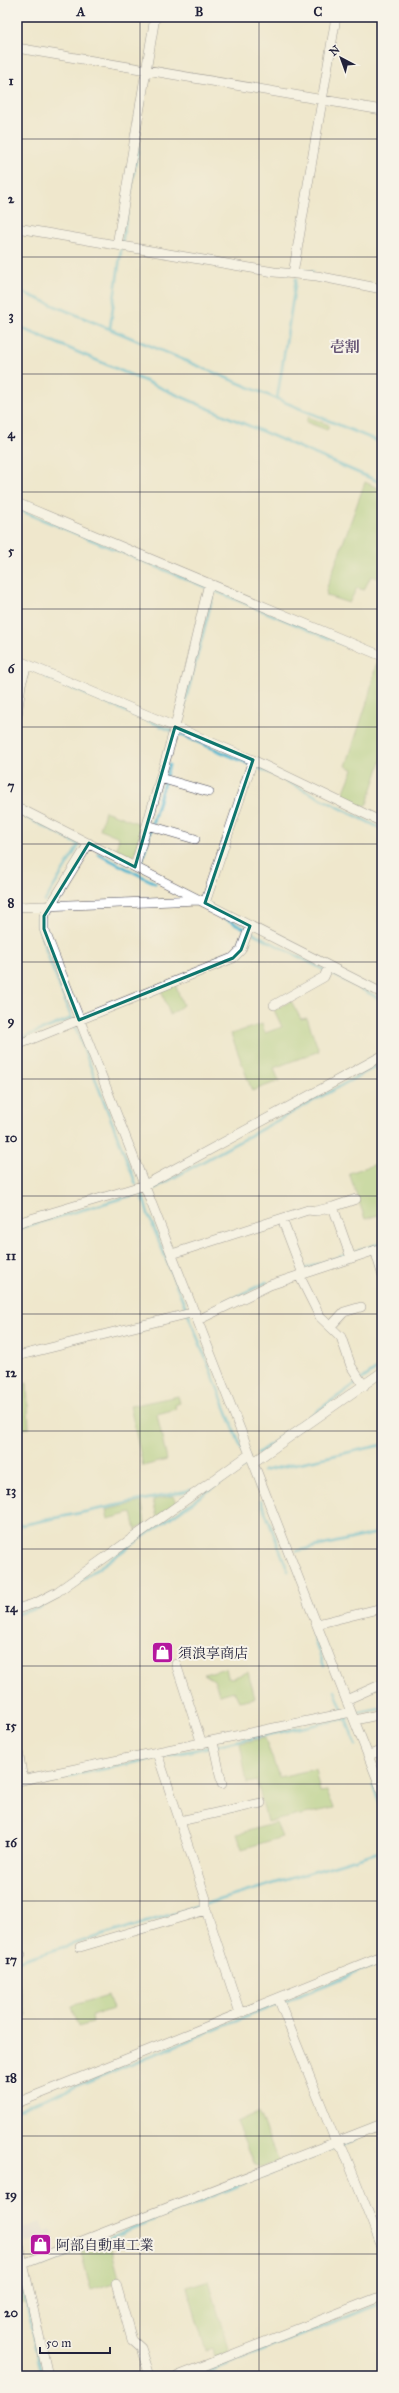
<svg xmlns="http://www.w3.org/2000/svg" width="399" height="2393" viewBox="0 0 399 2393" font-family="'IM FELL Great Primer','Noto Serif JP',serif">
<rect width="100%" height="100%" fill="#f7f3e8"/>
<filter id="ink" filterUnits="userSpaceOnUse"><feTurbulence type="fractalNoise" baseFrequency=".025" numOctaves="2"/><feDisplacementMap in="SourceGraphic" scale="8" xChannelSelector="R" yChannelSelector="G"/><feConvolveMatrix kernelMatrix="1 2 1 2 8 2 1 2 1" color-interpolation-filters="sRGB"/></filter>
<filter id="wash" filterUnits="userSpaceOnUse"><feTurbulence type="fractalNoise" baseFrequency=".012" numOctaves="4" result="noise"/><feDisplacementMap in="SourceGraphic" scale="16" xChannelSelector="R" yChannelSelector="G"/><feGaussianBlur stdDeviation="0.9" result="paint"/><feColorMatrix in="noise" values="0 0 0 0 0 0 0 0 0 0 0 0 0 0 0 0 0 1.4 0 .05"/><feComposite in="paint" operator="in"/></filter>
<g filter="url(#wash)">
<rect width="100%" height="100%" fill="#efe7cc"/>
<path fill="#c6c0da" d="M41 2222 45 2231 51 2229 53 2233 26 2243 20 2230Z"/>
<path fill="#a0c975" stroke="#617658" d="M308 417 329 425 327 430 306 422Z
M365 482 382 490V580L371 576 364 590 357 588 349 603 327 596 326 590Z
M377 660 382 662V759L367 804 360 809 341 799 353 769 346 766 368 699Z
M105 811 143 825 134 856 129 860 116 852 119 837 100 829Z
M175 984 183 1005 170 1015 161 990Z
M291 1001 301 1019 307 1018 319 1051 274 1068 279 1081 252 1091 231 1034 262 1024 265 1033 282 1027 274 1010Z
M382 1162V1214L365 1219 349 1173Z
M27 1383 29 1428 17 1430V1386Z
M178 1396 180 1403 175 1405 176 1409 157 1414 167 1460 143 1466 130 1406Z
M171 1496 175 1497 177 1504 157 1517 153 1500Z
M142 1502 145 1524 136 1530 132 1513 108 1519 106 1510Z
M226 1668 228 1677 232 1678 248 1672 255 1698 239 1701 234 1691 220 1695 214 1680 204 1674Z
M265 1738 279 1777 315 1769 320 1792 327 1791 334 1808 267 1822 257 1781 247 1783 240 1743Z
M276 1823 282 1837 242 1849 237 1834Z
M17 1977 27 2015 23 2020 17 2022Z
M108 1995 113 2009 92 2016 93 2023 78 2027 71 2006Z
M258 2112 279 2162 262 2167 255 2165 236 2122Z
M109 2241 120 2281 91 2290 81 2252Z
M17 2269 25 2303 17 2304Z
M209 2280 229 2353 214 2358 212 2349 206 2351 187 2287Z"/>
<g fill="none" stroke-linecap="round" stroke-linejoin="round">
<path stroke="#50b5cf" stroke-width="3" d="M122 243 138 147
M285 269 313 272
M17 290 382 443
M17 326 382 483
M110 328 121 250
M277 399 296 279
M17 509 348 646
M46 677 270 773 382 829
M184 707 214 591
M24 816 79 845 45 901
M98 854 155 883
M141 863 169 765
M213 912 244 928
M38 917V925L50 962 136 1184
M251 932 382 1000
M17 1040 72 1018
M155 1188 382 1063
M139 1192H142L147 1211 243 1452
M17 1229 140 1193
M304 1269 382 1243
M225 1302 267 1282
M258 1453 382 1365
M263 1471 382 1445
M261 1501 288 1571
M17 1526 191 1490 193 1493
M297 1551 382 1532
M17 1614 39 1608 56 1598 245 1465 252 1472 257 1488
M313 1635 324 1666
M335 1691 343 1712
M360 1712 382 1708
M345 1717 356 1745
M373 1786 382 1808
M17 1787 348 1718
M17 1961 382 1851
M17 2110 382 1962
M17 2262 43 2376
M36 2267 355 2139
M198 2376 382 2303"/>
</g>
</g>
<g filter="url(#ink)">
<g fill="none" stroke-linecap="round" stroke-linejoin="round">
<defs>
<path id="minor" d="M17 48 382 110
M17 228 274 272 317 276 382 289
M117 245 155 17
M293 274 336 17
M17 503 382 656
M17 660 253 760 382 822
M17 716 21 684 27 665
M160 778 209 792
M17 807 382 993
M147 825 195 839
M89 843 44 916V929L382 1791
M135 867 175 727 209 583
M205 903 253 760
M17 907 199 900
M274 1005 324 977 329 966
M17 1045 233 958 241 950 250 926
M333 1207 356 1199
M282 1219 303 1274
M17 1223 145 1185 382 1056
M375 1250 382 1273
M172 1254 308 1210 316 1211 333 1207 351 1258
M299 1275 320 1317 341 1337 351 1366 364 1386
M198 1320 270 1285 382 1248
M331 1326 344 1312 361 1307
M17 1356 195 1312
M254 1462 382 1372
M17 1609 36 1603 57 1592 250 1454
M317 1624 382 1608
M176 1664 202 1744
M346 1700 382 1684
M355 1720 382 1714
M213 1742 222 1784
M17 1745 23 1780
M157 1753 206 1899V1910L240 2013
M368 1755 382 1751
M17 1781 351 1712
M180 1821 261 1803
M80 1947 206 1910
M17 1956 21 1955
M17 2103 382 1956
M336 2142 343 2149 382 2247
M336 2142 382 2124
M17 2236 48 2376
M23 2264 336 2142 278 1998
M116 2284 132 2340 141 2348 150 2376
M178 2376 382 2296"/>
</defs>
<use href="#minor" stroke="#414051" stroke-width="10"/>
<use href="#minor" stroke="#fff" stroke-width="9"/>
</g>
</g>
<path d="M0 0H399V2393H0ZM175 727 253 760 205 903 250 926 241 950 233 958 79 1020 44 929V916L89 843 135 867Z" fill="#efe7cc" fill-opacity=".55" fill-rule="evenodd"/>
<path fill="none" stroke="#0f766e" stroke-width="3" stroke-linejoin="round" d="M175 727 253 760 205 903 250 926 241 950 233 958 79 1020 44 929V916L89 843 135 867Z"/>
<path fill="none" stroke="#22223b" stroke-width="1" stroke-opacity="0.55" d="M140 17V2376M259 17V2376M17 139H382M17 257H382M17 374H382M17 492H382M17 609H382M17 727H382M17 844H382M17 962H382M17 1079H382M17 1196H382M17 1314H382M17 1431H382M17 1549H382M17 1666H382M17 1784H382M17 1901H382M17 2019H382M17 2136H382M17 2254H382"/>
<defs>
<symbol id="shop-square" viewBox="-11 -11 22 22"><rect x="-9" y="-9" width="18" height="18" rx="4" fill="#b5179e" stroke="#f7f3e8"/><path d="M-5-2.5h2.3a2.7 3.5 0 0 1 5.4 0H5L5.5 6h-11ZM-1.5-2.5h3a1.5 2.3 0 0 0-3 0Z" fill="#fff"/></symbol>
</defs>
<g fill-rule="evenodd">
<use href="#shop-square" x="150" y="1640" width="25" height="25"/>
<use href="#shop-square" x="28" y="2232" width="25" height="25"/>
</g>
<g text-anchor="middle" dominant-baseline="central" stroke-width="4" stroke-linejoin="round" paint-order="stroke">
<g font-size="14" fill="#22223b" stroke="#f7f3e8" text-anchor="start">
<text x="178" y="1653">須浪享商店</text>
<text x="56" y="2245">阿部自動車工業</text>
</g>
<g font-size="15" font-weight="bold" fill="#655474" stroke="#f7f3e8">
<text x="345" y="347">壱割</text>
</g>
</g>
<rect width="399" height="2393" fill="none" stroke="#f7f3e8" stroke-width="44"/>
<g transform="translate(341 58) rotate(319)" stroke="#f7f3e8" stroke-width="3" paint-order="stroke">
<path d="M0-3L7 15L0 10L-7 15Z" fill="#22223b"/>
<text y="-6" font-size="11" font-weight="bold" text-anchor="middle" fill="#22223b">N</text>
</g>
<path d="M40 2347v6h70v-6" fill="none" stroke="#22223b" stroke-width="2"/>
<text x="46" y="2347" font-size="12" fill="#22223b" stroke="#f7f3e8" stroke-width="3" paint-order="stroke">50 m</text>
<rect x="22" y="22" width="355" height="2349" fill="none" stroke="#22223b" stroke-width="1.5"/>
<g font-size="13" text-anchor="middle" font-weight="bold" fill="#22223b">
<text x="81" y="16">A</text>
<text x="199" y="16">B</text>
<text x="318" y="16">C</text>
<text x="11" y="85">1</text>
<text x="11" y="203">2</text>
<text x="11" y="320">3</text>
<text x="11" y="438">4</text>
<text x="11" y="555">5</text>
<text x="11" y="673">6</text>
<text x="11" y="790">7</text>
<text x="11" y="907">8</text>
<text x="11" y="1025">9</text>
<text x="11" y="1142">10</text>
<text x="11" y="1260">11</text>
<text x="11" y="1377">12</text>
<text x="11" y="1495">13</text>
<text x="11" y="1612">14</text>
<text x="11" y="1730">15</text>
<text x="11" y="1847">16</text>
<text x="11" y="1964">17</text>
<text x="11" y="2082">18</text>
<text x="11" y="2199">19</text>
<text x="11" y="2317">20</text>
</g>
</svg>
